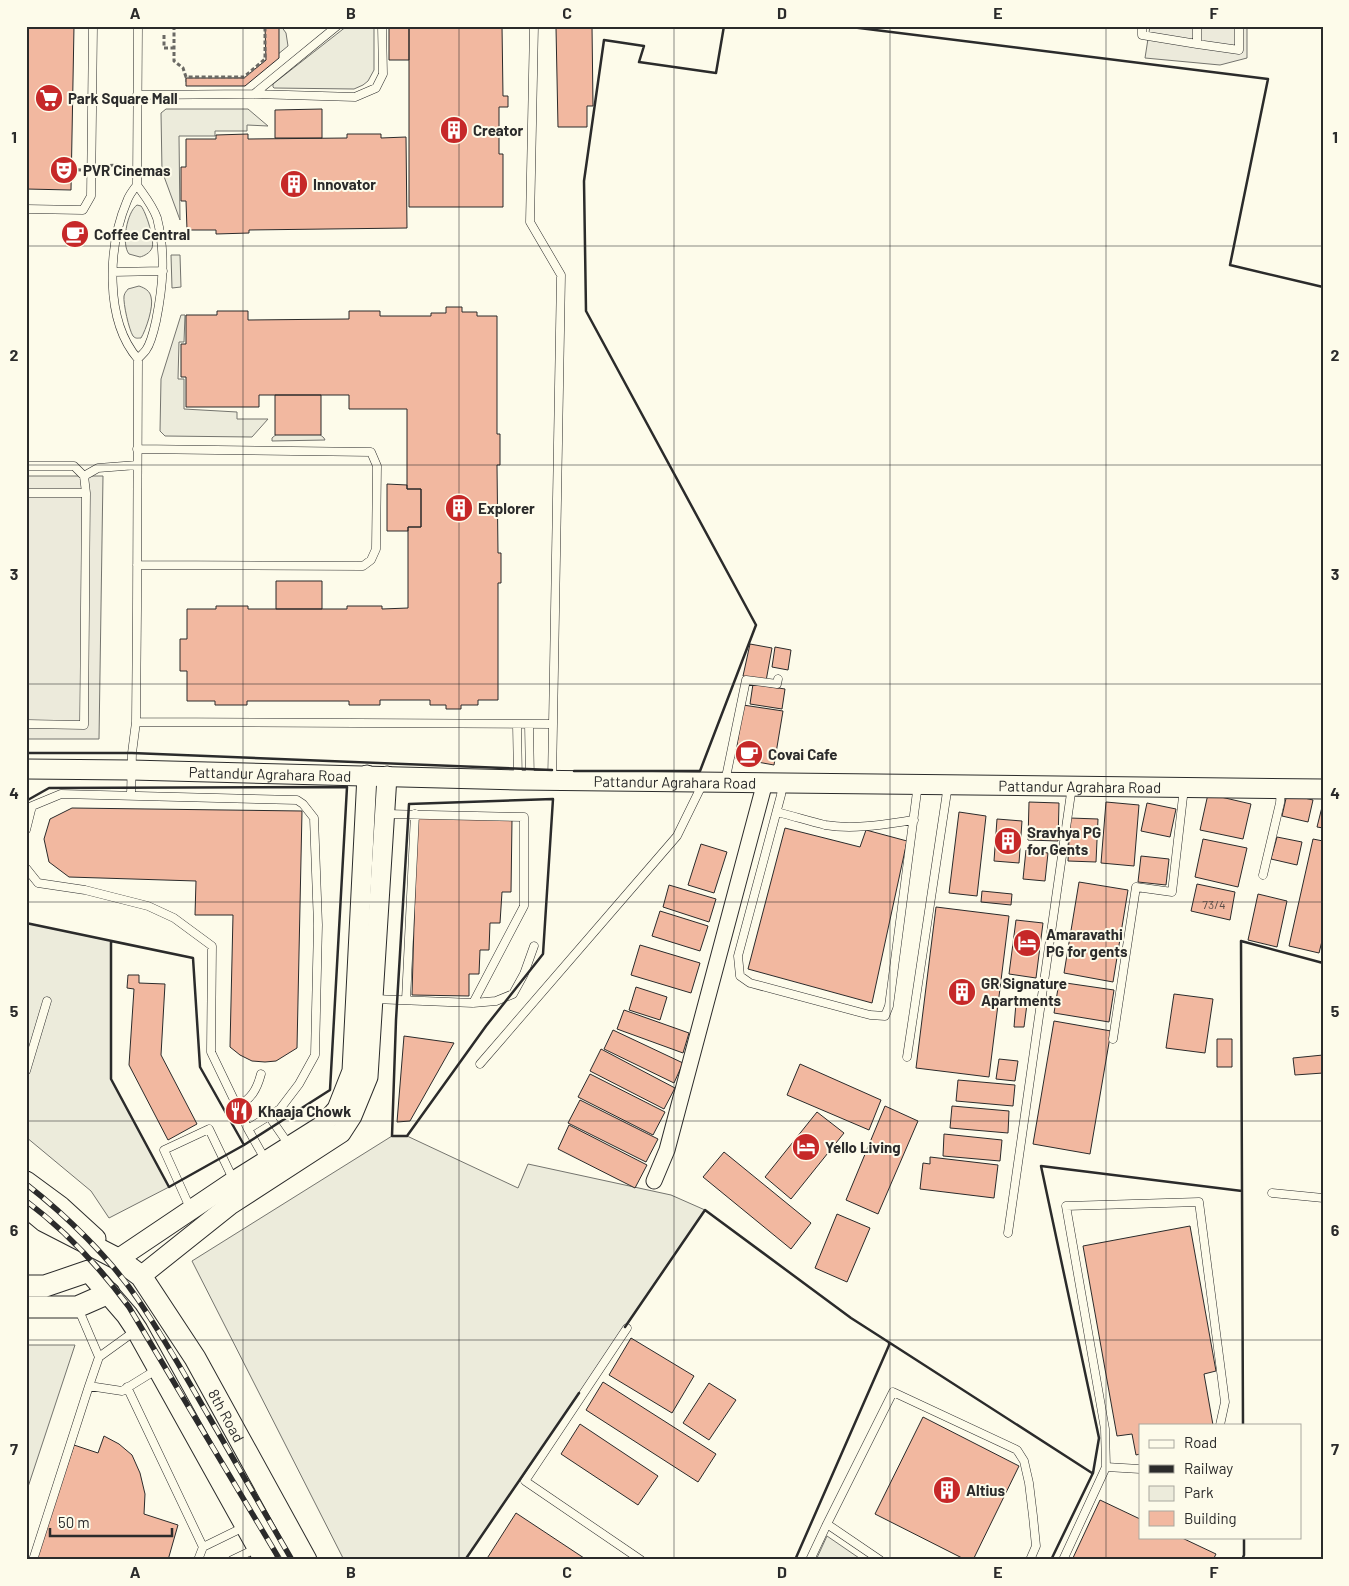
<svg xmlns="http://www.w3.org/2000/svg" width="1349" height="1586" viewBox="0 0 1349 1586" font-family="Barlow,sans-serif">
<rect width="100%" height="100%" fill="#fdfbea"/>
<path fill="#ecebdb" stroke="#74746e" d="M266 26H281L286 33 288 46 244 82 241 83 186 82V79L245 78 267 60Z
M347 26H374V70L368 81 363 85 354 89 274 88 273 87V84Z
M166 109H248L268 126 247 125V131H215V136H179L180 220 162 171 161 113Z
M137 205 141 206C146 212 155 240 152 248 150 253 144 256 140 257L129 254C121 244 127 212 137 205Z
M171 255H180L181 287 172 288Z
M139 286C145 288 150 291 151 297 154 306 146 330 141 338 137 338 136 339 133 336 129 330 123 303 124 296 125 292 126 292 128 289Z
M181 315H185L184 342H179L178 379H184V409L237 412V419H268L252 437 165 436 160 431 161 379Z
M315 430 324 438 325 440 272 441V438L279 432Z
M26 923 111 941V1079L169 1187 109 1218 91 1191 26 1137Z
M392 1136H407L518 1188 528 1164 671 1195 705 1210 465 1560H344L192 1261Z
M26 1345H75L26 1493Z
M827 1536 862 1560H816Z"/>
<path fill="#eceadb" stroke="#74746e" d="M1150 26H1247V58L1220 65 1145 58Z
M26 476H103L99 739H26Z"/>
<path fill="#f2b8a0" stroke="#2b2b2b" d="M26 26H74L71 190 26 189Z
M265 26H279V58L245 86H186V78H244L266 60Z
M389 26H409V60H389Z
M409 26H502L503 96H508V107H499V154H503V207H409Z
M569 26H616H592L593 106H587V127H558L556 28H569Z
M1295 26H1323V28L1295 27Z
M322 109V138H275V110Z
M248 134V139L347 138V134H381V138L406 137 407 228 249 230V233L216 234V230H187L186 201H181V167H186V139H216V135Z
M446 307H462V312H477V316H497V434H500V465H497L498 553H501V583H498V700H478V705H461V709H446V705H430V700H380V705H349V701H247V705H215V701H187V671H180V639H187V609H216V606H248V609H347V606H382V609L408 608V527H421V489H407V409H349V395H259V407H186V377H181V344H186V315H217V311H248V320L349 319V311H380V316H431V313H446Z
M275 395H321V435H275Z
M387 484 407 485V489H421V527H408V531H387Z
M276 581H322V609H276Z
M750 644 772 648 766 681 743 676Z
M775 647 791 650 788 670 772 667Z
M753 684 785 689 782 709 750 704Z
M743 705 783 711 774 765 735 758Z
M1208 794 1251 804 1243 839 1200 830Z
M1287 794 1313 800 1308 822 1282 816Z
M1029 802 1059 803 1058 841 1028 840Z
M1106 802 1139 805 1134 866 1101 863Z
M1147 803 1176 809 1170 837 1141 831Z
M1323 803V828L1317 827Z
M72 808 302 811 297 1048 276 1061 265 1062 252 1061 240 1055 230 1047 233 915H195L196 881 69 877 49 862 44 839 50 819Z
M959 812 986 816 977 896 949 893Z
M417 817 512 820 511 892H502L500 923H490L489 950H480L479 974H469V996L412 995Z
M1070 818 1098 819 1096 862 1068 861Z
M997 819 1022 821 1019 863 994 861Z
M785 828 860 847 866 830 907 841 872 1003 748 969Z
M1277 837 1302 842 1297 865 1271 859Z
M1203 839 1247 848 1238 887 1195 877Z
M1313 839 1323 841V937L1319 953 1289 946Z
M701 844 727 852 714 893 688 885Z
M1026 850 1048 853 1045 881 1023 879Z
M1141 856 1169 859 1166 885 1138 882Z
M1079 882 1128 890 1113 982 1064 973Z
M1197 884 1235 892 1230 920 1191 911Z
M669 885 716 899 709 922 663 907Z
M982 891 1012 894 1011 905 981 902Z
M1258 894 1287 901 1277 947 1248 940Z
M936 907 1009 916 989 1077 916 1068Z
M660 911 708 926 700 951 652 936Z
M1016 920 1043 923 1036 978 1009 974Z
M640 945 700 963 691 993 631 975Z
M128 975H139V983L165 984 161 1055 197 1124 168 1140 129 1065 134 989 127 988Z
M1059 982 1114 990 1109 1022 1054 1013Z
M636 987 667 997 660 1020 629 1010Z
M1174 994 1213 999 1205 1053 1166 1048Z
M1016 1003 1027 1004 1024 1027H1014Z
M624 1010 689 1033 683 1053 617 1029Z
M1054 1021 1111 1031 1090 1154 1033 1144Z
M613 1030 683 1063 674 1083 604 1049Z
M404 1036 454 1043 410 1121 397 1122Z
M1217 1039H1232V1067H1217Z
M601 1049 675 1088 664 1109 590 1071Z
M1323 1055V1073L1295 1075 1293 1058Z
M999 1059 1018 1061 1015 1081 996 1079Z
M800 1064 881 1100 869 1130 787 1095Z
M590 1074 665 1112 653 1135 578 1097Z
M958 1080 1015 1085 1013 1106 956 1101Z
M580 1100 658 1139 646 1162 568 1123Z
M885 1106 918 1121 878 1214 846 1200Z
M952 1106 1009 1111 1008 1133 950 1128Z
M817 1112 844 1133 791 1199 765 1177Z
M569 1125 647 1165 635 1188 558 1149Z
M944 1134 1002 1140 1000 1161 943 1156Z
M724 1152 811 1223 791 1249 703 1177Z
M930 1157 998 1165 994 1198 920 1189 923 1163 930 1164Z
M837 1214 870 1228 847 1282 815 1268Z
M1190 1226 1216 1371 1204 1374 1213 1425H1140V1454L1136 1455 1132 1434 1117 1436 1083 1246Z
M631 1338 694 1376 672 1413 609 1375Z
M603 1382 716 1454 698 1482 586 1410Z
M709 1383 736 1400 709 1440 683 1423Z
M923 1417 1019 1466 973 1560H966L875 1514Z
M580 1424 658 1476 638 1505 561 1454Z
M104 1436 119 1444 132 1455 140 1473 145 1494 144 1514 178 1525 168 1560H35L74 1445 98 1453Z
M1100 1500 1140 1519V1537H1180L1216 1554 1213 1560H1072Z
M516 1513 587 1560H486Z"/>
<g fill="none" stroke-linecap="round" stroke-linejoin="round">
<defs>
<path id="service" d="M534 26 530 222 561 275 552 780
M1142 26V35L1197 44V26
M1197 44 1239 50V26
M254 94 337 26
M137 95 254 94 355 97 376 88 383 74 382 26
M137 185C144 195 153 206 157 218 166 254 163 286 156 321 154 330 151 343 146 350 144 353 140 356 138 359
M26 209 83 210 91 196 93 26
M113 272 163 271
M137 449 371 452 377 466 376 549 371 560 363 566 137 565
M26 466H74L84 476
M26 493H86
M136 722 552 724
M26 724 84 725 86 493 84 476 98 468 137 465
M517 724 518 780
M529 724 530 780
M725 782 746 680 777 684 778 679
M783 782 781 795 738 956 740 976 750 983 870 1015 885 1016 889 1006 918 784
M131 796 132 753 136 722 137 609 138 359C104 320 108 246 127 201 129 195 133 190 137 185L138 26
M777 812C793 816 809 821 825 825 854 830 886 824 914 820
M385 814 524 817V906L473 1003
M26 830 32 806 61 794 297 800 303 804 314 818 318 925 315 1055 299 1084 280 1109 248 1129
M26 868 38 883 85 890 148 906 174 918 212 946 211 1052 248 1129 266 1161
M1263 875 1280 803 1281 789
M374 999 473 1003 496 1001 513 994 524 974 534 946
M406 1000 415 814
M1113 1039 1136 887 1172 892 1184 788
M907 1057 948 785
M480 1064 677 836 703 783
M26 1071 47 1001
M237 1106C251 1100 257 1089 261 1074
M269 1116 289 1145
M1272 1193 1323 1198
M191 1210 164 1150 209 1129 234 1181
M1008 1233 1072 786
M78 1308 99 1357
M627 1328 525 1481 641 1560
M135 1331 99 1357 89 1386 122 1391 156 1370
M127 1387 203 1547
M1106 1467 1140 1469
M827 1524 880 1560
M33 1560 89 1386
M198 1560 203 1547 244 1527
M232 1560 257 1548
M810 1560 827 1524 893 1392 1017 1450 1024 1461 1029 1483 1033 1516 1036 1546 1030 1560
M1063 1560 1106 1467 1105 1429 1066 1206 1199 1202 1225 1402 1220 1425"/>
<path id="minor" d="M654 1181 667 1150 765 782"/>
<g id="tertiary">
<path id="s1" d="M26 769 131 770 518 780 1323 789"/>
<path d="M118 1259 234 1181 323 1125 337 1109 352 1071 367 775"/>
<path d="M141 1276 230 1205 341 1133 352 1116 368 1077 387 776"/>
</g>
<g id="secondary">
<path d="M26 1182 60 1207 95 1239"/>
<path id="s2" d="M26 1206 44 1221 118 1259 141 1276 195 1358 306 1560"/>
<path d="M26 1286H45L89 1271 127 1315 137 1330 265 1560"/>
<path d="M26 1307H77L109 1293"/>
</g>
</defs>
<use href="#service" stroke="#2b2b2b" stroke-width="9"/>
<use href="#minor" stroke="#2b2b2b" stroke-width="17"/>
<use href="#tertiary" stroke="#2b2b2b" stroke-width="21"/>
<use href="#secondary" stroke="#2b2b2b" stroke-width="23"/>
<path stroke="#6a6964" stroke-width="3" stroke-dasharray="4 2.5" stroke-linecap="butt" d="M174 26V61L183 68 186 77H244L265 59V26
M164 35V48H174
M103 166 118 165
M71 169 81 170"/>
<use href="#service" stroke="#fdfbea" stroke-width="8"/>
<use href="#minor" stroke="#fdfbea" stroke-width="15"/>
<use href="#tertiary" stroke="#fdfbea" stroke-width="19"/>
<use href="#secondary" stroke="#fdfbea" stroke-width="21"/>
<defs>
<path id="rail" d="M26 1184C67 1216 111 1259 139 1301 164 1338 186 1377 208 1415 236 1463 264 1512 292 1560
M26 1201C65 1230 100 1268 129 1307L280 1560"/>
</defs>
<use href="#rail" stroke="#2b2b2b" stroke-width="5.5"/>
<use href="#rail" stroke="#fdfbea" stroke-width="4" stroke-dasharray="11" stroke-linecap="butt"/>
<path stroke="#2b2b2b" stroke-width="2.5" d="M843 26 1268 79 1230 265 1323 287
M26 753H132L552 770
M574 771H700L756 625 586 311 584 181 604 40 644 46 639 62 716 73 724 26
M553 799 543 954 486 1026 407 1136H392L396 1020 409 804Z
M26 801 49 788 347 787 330 1090 244 1145 200 1067 193 958 26 923
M111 941 193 958 200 1067 244 1145 169 1187 111 1079Z
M1242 1192 1241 941 1323 963
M625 1327 705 1210 851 1318 890 1343 795 1560
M889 1344 890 1343 1092 1473
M465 1560 579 1393
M1051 1560 1093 1473 1099 1438 1041 1166 1242 1191 1243 1425
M1242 1560 1244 1555V1537"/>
</g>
<path fill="none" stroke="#2b2b2b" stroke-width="1" stroke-opacity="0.55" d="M243 26V1560M459 26V1560M674 26V1560M890 26V1560M1106 26V1560M26 246H1323M26 465H1323M26 684H1323M26 902H1323M26 1121H1323M26 1340H1323"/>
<defs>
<symbol id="supermarket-disc" viewBox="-11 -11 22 22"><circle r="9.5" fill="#c62828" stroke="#fdfbea"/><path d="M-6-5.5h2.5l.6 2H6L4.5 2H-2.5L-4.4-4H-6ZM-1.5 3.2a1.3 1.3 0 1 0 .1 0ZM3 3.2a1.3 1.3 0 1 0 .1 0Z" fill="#fff"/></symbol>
<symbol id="building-disc" viewBox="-11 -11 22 22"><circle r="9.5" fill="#c62828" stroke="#fdfbea"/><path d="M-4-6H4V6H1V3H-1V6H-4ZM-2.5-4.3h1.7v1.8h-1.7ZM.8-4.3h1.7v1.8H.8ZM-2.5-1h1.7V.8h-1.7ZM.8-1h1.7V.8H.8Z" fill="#fff"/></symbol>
<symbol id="theatre-disc" viewBox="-11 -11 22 22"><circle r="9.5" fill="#c62828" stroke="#fdfbea"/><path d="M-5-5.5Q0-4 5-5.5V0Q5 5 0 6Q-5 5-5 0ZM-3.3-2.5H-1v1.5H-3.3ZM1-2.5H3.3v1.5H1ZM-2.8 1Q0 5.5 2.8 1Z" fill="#fff"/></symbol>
<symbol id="cafe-disc" viewBox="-11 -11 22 22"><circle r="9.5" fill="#c62828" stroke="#fdfbea"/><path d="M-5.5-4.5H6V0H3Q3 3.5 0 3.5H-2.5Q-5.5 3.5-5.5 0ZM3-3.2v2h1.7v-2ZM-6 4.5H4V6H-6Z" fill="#fff"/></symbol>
<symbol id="hotel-disc" viewBox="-11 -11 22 22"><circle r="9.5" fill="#c62828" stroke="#fdfbea"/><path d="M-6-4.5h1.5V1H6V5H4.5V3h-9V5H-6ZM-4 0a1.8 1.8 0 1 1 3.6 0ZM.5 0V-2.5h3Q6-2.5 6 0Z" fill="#fff"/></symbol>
<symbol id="restaurant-disc" viewBox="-11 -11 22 22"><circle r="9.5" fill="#c62828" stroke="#fdfbea"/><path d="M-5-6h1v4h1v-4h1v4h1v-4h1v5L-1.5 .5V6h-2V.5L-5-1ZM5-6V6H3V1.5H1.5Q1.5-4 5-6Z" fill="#fff"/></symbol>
</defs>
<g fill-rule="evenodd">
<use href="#supermarket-disc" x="33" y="82" width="32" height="32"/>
<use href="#building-disc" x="438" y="114" width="32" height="32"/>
<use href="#theatre-disc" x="48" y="154" width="32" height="32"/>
<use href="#building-disc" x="278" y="168" width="32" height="32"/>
<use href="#cafe-disc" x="59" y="218" width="32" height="32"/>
<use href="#building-disc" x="443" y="492" width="32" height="32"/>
<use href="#cafe-disc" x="733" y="738" width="32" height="32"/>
<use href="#building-disc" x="992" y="825" width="32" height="32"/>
<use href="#hotel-disc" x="1011" y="927" width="32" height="32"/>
<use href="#building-disc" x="946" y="976" width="32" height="32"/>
<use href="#restaurant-disc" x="223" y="1095" width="32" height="32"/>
<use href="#hotel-disc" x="790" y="1131" width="32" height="32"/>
<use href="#building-disc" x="931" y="1474" width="32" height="32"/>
</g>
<g text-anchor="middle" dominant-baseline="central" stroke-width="4" stroke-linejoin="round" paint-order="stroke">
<g font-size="12" fill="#5d4e48">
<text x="1214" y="904">73/4</text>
</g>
<g font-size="15" font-weight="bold" fill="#2b2b2b" stroke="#fdfbea" text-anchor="start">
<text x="68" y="98">Park Square Mall</text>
<text x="473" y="130">Creator</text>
<text x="83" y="170">PVR Cinemas</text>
<text x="313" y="184">Innovator</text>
<text x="94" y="234">Coffee Central</text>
<text x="478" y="508">Explorer</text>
<text x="768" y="754">Covai Cafe</text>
<text x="1027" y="832">Sravhya PG<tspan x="1027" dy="17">for Gents</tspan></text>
<text x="1046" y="934">Amaravathi<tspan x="1046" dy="17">PG for gents</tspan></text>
<text x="981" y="983">GR Signature<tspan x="981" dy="17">Apartments</tspan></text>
<text x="258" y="1111">Khaaja Chowk</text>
<text x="825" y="1147">Yello Living</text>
<text x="966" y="1490">Altius</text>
</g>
<g font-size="15" fill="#2b2b2b" stroke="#fdfbea">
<text stroke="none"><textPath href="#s1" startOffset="244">Pattandur Agrahara Road</textPath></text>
<text stroke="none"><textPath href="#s1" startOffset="649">Pattandur Agrahara Road</textPath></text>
<text stroke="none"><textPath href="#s1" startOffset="1054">Pattandur Agrahara Road</textPath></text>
<text stroke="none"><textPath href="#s2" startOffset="299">8th Road</textPath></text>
</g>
</g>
<rect width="1349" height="1586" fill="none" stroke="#fdfbea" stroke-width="55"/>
<rect x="1139" y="1424" width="162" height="115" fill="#fdfbea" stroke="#a9a89e"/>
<rect x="1149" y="1440" width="25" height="8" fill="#fdfbea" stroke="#a9a89e"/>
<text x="1184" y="1448" font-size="15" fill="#2b2b2b">Road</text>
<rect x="1149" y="1465" width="25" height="8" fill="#2b2b2b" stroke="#a9a89e"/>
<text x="1184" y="1474" font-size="15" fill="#2b2b2b">Railway</text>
<rect x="1149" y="1486" width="25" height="15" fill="#ecebdb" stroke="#a9a89e"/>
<text x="1184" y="1498" font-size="15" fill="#2b2b2b">Park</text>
<rect x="1149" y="1511" width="25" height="15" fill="#f2b8a0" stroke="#a9a89e"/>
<text x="1184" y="1524" font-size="15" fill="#2b2b2b">Building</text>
<path d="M50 1528v8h122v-8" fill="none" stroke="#2b2b2b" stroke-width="2.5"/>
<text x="58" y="1528" font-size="15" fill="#2b2b2b" stroke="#fdfbea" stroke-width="4" paint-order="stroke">50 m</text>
<rect x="28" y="28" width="1294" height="1530" fill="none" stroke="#2b2b2b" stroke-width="2"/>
<g font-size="16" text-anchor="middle" font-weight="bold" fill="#2b2b2b">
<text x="135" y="19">A</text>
<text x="351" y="19">B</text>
<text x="567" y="19">C</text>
<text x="782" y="19">D</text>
<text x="998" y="19">E</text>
<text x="1214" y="19">F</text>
<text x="14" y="143">1</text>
<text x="1335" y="143">1</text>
<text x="14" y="361">2</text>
<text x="1335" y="361">2</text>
<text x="14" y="580">3</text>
<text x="1335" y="580">3</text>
<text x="14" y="799">4</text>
<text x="1335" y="799">4</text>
<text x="14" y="1017">5</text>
<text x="1335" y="1017">5</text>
<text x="14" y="1236">6</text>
<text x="1335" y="1236">6</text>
<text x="14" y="1455">7</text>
<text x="1335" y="1455">7</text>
<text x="135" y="1578">A</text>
<text x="351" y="1578">B</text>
<text x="567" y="1578">C</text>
<text x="782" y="1578">D</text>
<text x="998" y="1578">E</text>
<text x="1214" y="1578">F</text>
</g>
</svg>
